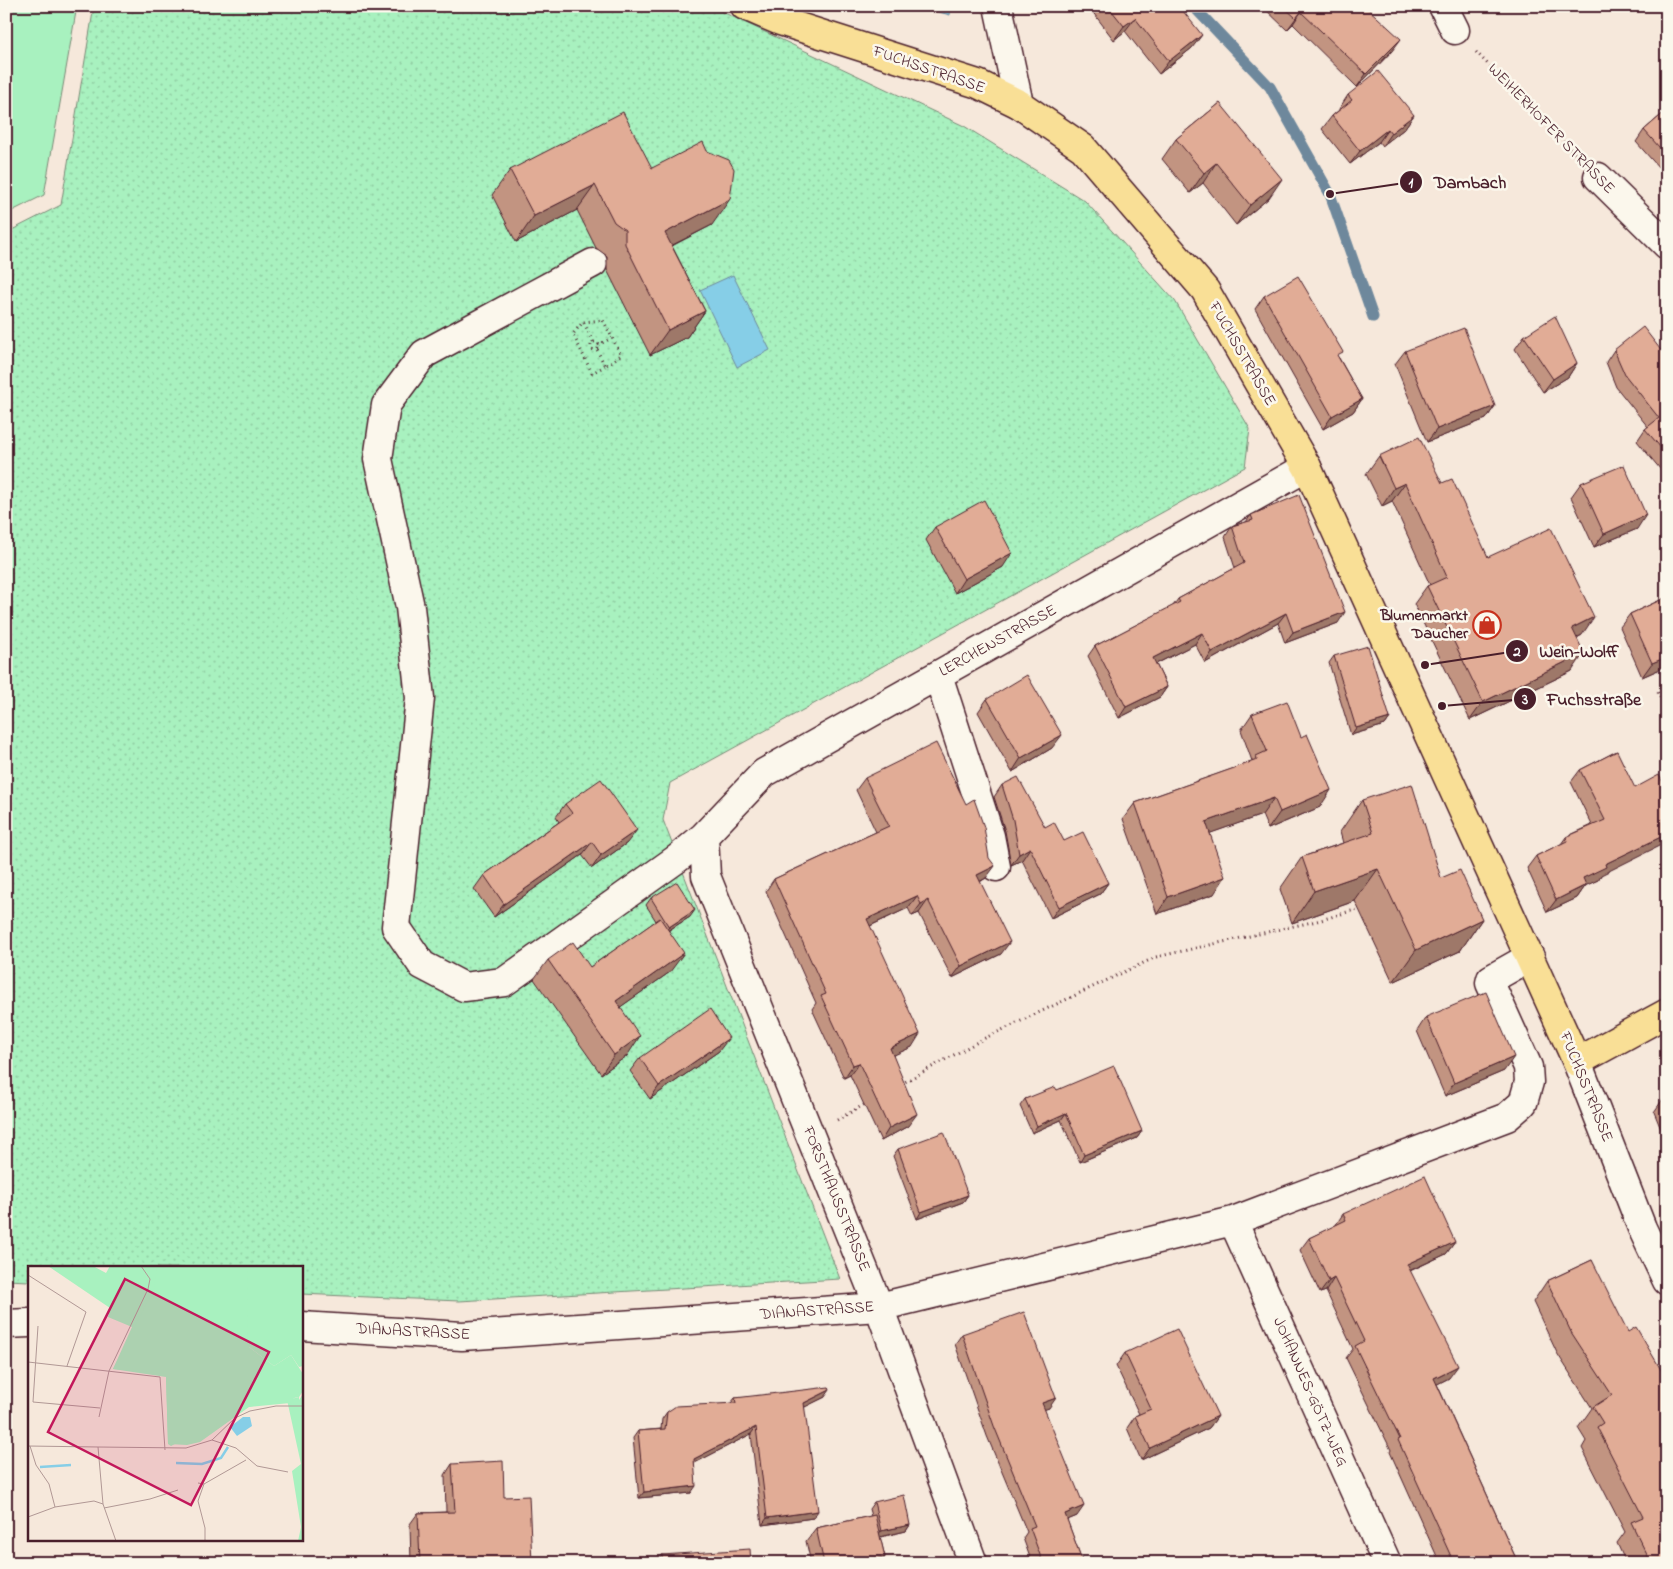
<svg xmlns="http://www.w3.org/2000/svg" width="1673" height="1569" viewBox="0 0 1673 1569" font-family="'Indie Flower',sans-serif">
<defs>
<pattern id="garden-dots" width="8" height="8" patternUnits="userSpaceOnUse" patternTransform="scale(1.25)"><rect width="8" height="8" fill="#a8f1bf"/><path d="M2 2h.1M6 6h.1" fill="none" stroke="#92cea4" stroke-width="1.8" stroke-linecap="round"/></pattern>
</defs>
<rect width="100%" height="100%" fill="#f6e8db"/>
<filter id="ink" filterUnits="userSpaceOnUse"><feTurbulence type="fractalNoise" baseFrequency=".02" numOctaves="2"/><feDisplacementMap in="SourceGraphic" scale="10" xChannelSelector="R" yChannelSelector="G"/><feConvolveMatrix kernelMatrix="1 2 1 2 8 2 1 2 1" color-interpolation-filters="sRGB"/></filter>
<g filter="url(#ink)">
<path fill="#a8f1bf" stroke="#798875" d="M6 6H77L44 195 6 214Z"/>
<path fill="url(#garden-dots)" stroke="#798875" d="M94 6H710L964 126 1085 201 1175 301 1250 429 1245 467 670 783 663 820 840 1279 459 1301 301 1294V1268H29V1281L6 1280V233L61 205Z"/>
<path fill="#86cee7" stroke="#6e889c" d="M916 6H951L950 15Z
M733 275 770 350 737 367 700 290Z"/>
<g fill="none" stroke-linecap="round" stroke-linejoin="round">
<path stroke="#6e889c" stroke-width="11" d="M1193 6 1270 87 1330 194 1373 317"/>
<defs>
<path id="minor" d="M998 6 1019 104
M1443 6 1455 30
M1598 177 1667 245
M593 263 424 354 386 405 378 459 410 607 420 698 396 927 422 965 464 987 504 982 678 858 704 836 764 773 1307 467
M938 675 990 836 996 867
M704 836 706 876 879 1307 973 1563
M1577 1062 1642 1228 1667 1281
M1233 1221 1387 1563
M6 1324 29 1323
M301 1326 462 1336 879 1307 1233 1221 1507 1117 1523 1103 1529 1082 1528 1067 1490 983 1491 979 1530 957"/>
<path id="major" d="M745 6 780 21 978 84 1019 104 1083 148 1205 290 1307 467 1577 1062 1667 1013"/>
</defs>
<use href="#minor" stroke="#4a1f2b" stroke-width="31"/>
<use href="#major" stroke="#4a1f2b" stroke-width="31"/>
<path stroke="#4a1f2b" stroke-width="3" stroke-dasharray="1 4" stroke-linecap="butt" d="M1476 52 1576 155
M584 323 593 342
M591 346a4 4 0 1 1 8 0a4 4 0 1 1-8 0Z
M598 345 612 338
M597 350 605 366 621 355 603 320 583 322 573 334 592 373 605 366
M1667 688 1658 692 1667 714
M901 1084 983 1039 1156 957 1321 920 1361 908
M837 1120 867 1103"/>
<use href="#minor" stroke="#fbf7ec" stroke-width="28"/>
<use href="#major" stroke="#f9df96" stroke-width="28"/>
</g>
<path fill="#c29481" stroke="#4a1f2b" d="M1088 6H1179L1192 48 1159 74 1125 31 1114 40Z
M1262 6H1365L1392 51 1357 87 1293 24 1287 30Z
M1348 95 1414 115 1404 129 1382 146 1379 142 1350 164 1322 129 1332 116 1339 110V109Z
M1220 103 1269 198 1236 225 1203 183 1190 193 1162 159 1176 139Z
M1667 110V163L1660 169 1636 142 1644 130Z
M652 168 712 225 672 246 705 311 687 337 650 355 607 270V256L596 248 577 210 516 242 492 195 510 170Z
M1264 296 1339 358 1362 399 1353 412 1323 429 1255 309Z
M1524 336 1577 363 1568 377 1543 392 1515 349Z
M1614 350 1667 358V466L1661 470 1637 441 1645 429 1648 427 1616 387 1606 362Z
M1405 351 1495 406 1486 419 1427 442 1395 364Z
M1379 456 1442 483 1488 557 1582 635 1577 638 1572 671 1470 720 1414 604 1427 586 1430 585 1392 501 1382 506 1366 474Z
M1581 483 1637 529 1594 547 1571 497Z
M1251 515 1338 623 1285 643 1278 623 1205 663 1195 644 1156 664 1167 687 1160 697 1119 718 1088 656 1095 646 1173 606 1178 599 1235 568 1225 537 1232 526 1246 522Z
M935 527 1003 567 955 593 926 540Z
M1667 597V666L1642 677 1620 627 1630 614Z
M1334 656 1390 718 1385 725 1351 735 1329 663Z
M987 699 1052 748 1012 772 978 712Z
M1252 714 1320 807 1268 829 1262 815 1210 833 1214 894 1157 914 1123 819 1135 803 1252 762V761L1241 730Z
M1617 751 1601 875 1598 880 1586 885 1577 898 1547 912 1527 868 1536 856 1561 844 1566 837 1592 825 1571 782 1580 770Z
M865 778 986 878 980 882 1001 954 952 978 919 913 912 916 908 908 870 926 912 1047 893 1055 908 1126 881 1141 850 1075 844 1078 812 1009 816 1003 766 891 774 879 876 832 856 790Z
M1002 785 1045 827 1064 841 1108 883 1100 894 1051 918 1022 860 1011 865 1005 831 994 797Z
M1362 800 1482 919 1460 951 1393 982 1355 901 1292 923 1280 889 1302 857 1343 843 1340 832Z
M565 804 627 843 592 868 582 855 494 917 474 889 484 875 559 822 556 817Z
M651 898 690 917 669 930 670 972 620 1007 627 1056 601 1074 534 979 548 960 590 967 656 921 646 905Z
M1426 1017 1504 1071 1445 1096 1417 1031Z
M719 1051 650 1099 630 1071 640 1058Z
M1667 1084V1094L1664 1088Z
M1057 1090 1142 1131 1137 1138 1080 1162 1061 1120 1032 1133 1020 1106 1025 1099Z
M1667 1097V1144L1654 1112 1663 1099Z
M898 1149 968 1195 963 1202 917 1219 893 1156Z
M1343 1214 1455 1242 1446 1254 1410 1271 1449 1378 1437 1384 1518 1563H1440L1390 1452 1391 1450 1346 1358 1353 1349 1326 1291 1320 1293 1300 1250 1309 1238 1335 1226Z
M1592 1260 1667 1563H1626L1617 1543 1625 1532 1582 1448 1586 1441 1578 1428 1592 1408 1557 1353 1533 1302 1547 1281Z
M962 1334 1049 1408 1044 1409 1077 1516 1067 1520 1083 1563H1032L1023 1538 1027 1532 987 1436 955 1344Z
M1125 1353 1218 1416 1209 1428 1141 1460 1127 1428 1135 1416 1139 1414 1116 1366Z
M825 1397 804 1407 813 1518 762 1525 751 1434 694 1463 691 1493 639 1498 633 1438 638 1431 661 1429 662 1419 667 1412 731 1403 735 1398Z
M452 1464 504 1497 532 1563H411L410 1524 418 1513 446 1512 445 1475Z
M874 1502 910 1525 906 1531 880 1537 885 1557 881 1563H811L806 1541 816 1528 871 1516 869 1509Z
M662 1555 751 1563H657Z"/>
<path fill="#9e7869" stroke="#4a1f2b" d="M1301 12 1293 24 1287 30 1296 18Z
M1135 18 1125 31 1114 40 1124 26Z
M1202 35 1192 48 1159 74 1169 61Z
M1401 39 1392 51 1357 87 1366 74Z
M1414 115 1404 129 1382 146 1391 133Z
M1388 129 1379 142 1350 164 1360 151Z
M1667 160V163L1660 169Z
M1216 163 1203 183 1190 193 1204 173Z
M1282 179 1269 198 1236 225 1250 205Z
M595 185 577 210 516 242 534 216Z
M730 199 712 225 647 258 665 233Z
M705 311 687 337 650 355 668 330Z
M1577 363 1568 377 1543 392 1553 379Z
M1362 399 1353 412 1323 429 1332 416Z
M1495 406 1486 419 1427 442 1437 429Z
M1667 462V466L1661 470Z
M1405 483 1392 501 1382 506 1394 488Z
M1646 515 1637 529 1594 547 1604 534Z
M1012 553 1003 567 955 593 964 579Z
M1345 612 1338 623 1285 643 1293 632Z
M1286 613 1278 623 1205 663 1212 652Z
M1594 617 1582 635 1560 646 1572 628Z
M1202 633 1195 644 1146 669 1153 658Z
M1584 653 1572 671 1470 720 1483 702Z
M1667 657V666L1642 677 1652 663Z
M1167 687 1160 697 1119 718 1126 707Z
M1390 718 1385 725 1351 735 1356 728Z
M1062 735 1052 748 1012 772 1021 758Z
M1331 790 1320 807 1268 829 1280 812Z
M1274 798 1262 815 1194 839 1206 822Z
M637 830 627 843 592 868 601 855Z
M1667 834V842L1601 875 1598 880 1574 891 1583 878 1605 864Z
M592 842 582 855 494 917 504 904Z
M1030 848 1022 860 1011 865 1019 854Z
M995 866 986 878 968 888 977 875Z
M1378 869 1355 901 1292 923 1314 891Z
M1225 877 1214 894 1157 914 1168 897Z
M1108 883 1100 894 1051 918 1059 907Z
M1586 885 1577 898 1547 912 1556 900Z
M917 896 908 908 859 931 867 919Z
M928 900 919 913 912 916 921 904Z
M695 910 690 917 664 933 669 927Z
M1482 919 1460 951 1393 982 1416 950Z
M1010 942 1001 954 952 978 961 966Z
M684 953 670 972 602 1020 616 1001Z
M920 1034 912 1047 881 1061 890 1048Z
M640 1036 627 1056 601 1074 614 1055Z
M729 1038 719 1051 650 1099 659 1086Z
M1514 1057 1504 1071 1445 1096 1454 1083Z
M859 1063 850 1075 844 1078 853 1065Z
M1066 1113 1061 1120 1032 1133 1037 1126Z
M917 1114 908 1126 881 1141 889 1128Z
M1142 1131 1137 1138 1080 1162 1084 1155Z
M968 1195 963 1202 917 1219 921 1212Z
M1455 1242 1446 1254 1398 1276 1407 1264Z
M1334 1278 1326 1291 1320 1293 1329 1281Z
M1458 1366 1449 1378 1426 1390 1434 1378Z
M830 1390 825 1397 799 1410 804 1403Z
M1056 1398 1049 1408 1035 1413 1042 1403Z
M1218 1416 1209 1428 1141 1460 1150 1448Z
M756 1427 751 1434 689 1466 694 1459Z
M696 1486 691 1493 639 1498 644 1492Z
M1084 1506 1077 1516 1058 1524 1065 1514Z
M818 1511 813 1518 762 1525 767 1518Z
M910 1525 906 1531 876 1538 881 1531Z
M885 1557 881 1563H865L866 1561Z"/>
<path fill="#e1ac96" stroke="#4a1f2b" d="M1108 6H1179L1202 35 1169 61 1135 18 1124 26Z
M1283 6H1365L1401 39 1366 74 1301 12 1296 18Z
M1378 71 1414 115 1391 133 1388 129 1360 151 1332 116 1352 100 1348 95Z
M1220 103 1282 179 1250 205 1216 163 1204 173 1176 139Z
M1667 110V156L1644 130Z
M623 112 652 168 703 142 707 151 729 160 734 169 730 199 665 233 705 311 668 330 625 244V230L614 222 595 185 534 216 510 170Z
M1298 276 1343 352 1337 355 1362 399 1332 416 1264 296Z
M1555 316 1577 363 1553 379 1524 336Z
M1643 327 1667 358V455L1645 429 1659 418 1625 375 1614 350Z
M1464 328 1495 406 1437 429 1405 351Z
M1419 437 1442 483 1452 479 1488 557 1551 528 1594 617 1572 628 1584 653 1483 702 1427 586 1447 577 1405 483 1394 488 1379 456Z
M1624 465 1646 515 1604 534 1581 483Z
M1299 495 1345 612 1293 632 1286 613 1212 652 1202 633 1153 658 1167 687 1126 707 1095 646 1180 602 1178 599 1244 563 1232 526 1253 520 1251 515Z
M984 500 1012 553 964 579 935 527Z
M1667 597V657L1652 663 1630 614Z
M1368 646 1390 718 1356 728 1334 656Z
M1027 675 1062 735 1021 758 987 699Z
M1287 701 1301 737 1307 734 1331 790 1280 812 1274 798 1206 822 1225 877 1168 897 1135 803 1257 760 1256 756 1267 751 1252 714Z
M936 743 966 804 974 799 984 827 989 858 995 866 977 875 1010 942 961 966 928 900 921 904 917 896 867 919 920 1034 890 1048 917 1114 889 1128 859 1063 853 1065 821 996 826 994 774 879 889 826 865 778Z
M1617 751 1635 788 1659 775 1667 790V834L1605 864 1606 867 1583 878 1586 885 1556 900 1536 856 1567 841 1566 837 1605 820 1580 770Z
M1018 777 1045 827 1054 822 1064 841 1083 832 1108 883 1059 907 1030 848 1019 854 1013 820 1002 785Z
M601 779 637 830 601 855 592 842 504 904 484 875 572 813 565 804Z
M1412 784 1441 878 1460 870 1482 919 1416 950 1378 869 1314 891 1302 857 1373 833 1362 800Z
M677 882 695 910 669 927 651 898Z
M660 918 684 953 616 1001 640 1036 614 1055 548 960 573 942 590 967Z
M1486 992 1514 1057 1454 1083 1426 1017Z
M710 1009 729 1038 659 1086 640 1058Z
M1114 1066 1142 1131 1084 1155 1066 1113 1037 1126 1025 1099 1055 1087 1057 1090Z
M1667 1097V1107L1663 1099Z
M944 1132 968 1195 921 1212 898 1149Z
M1425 1176 1455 1242 1407 1264 1458 1366 1434 1378 1518 1563H1454L1398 1440 1400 1439 1355 1346 1364 1341 1334 1278 1329 1281 1309 1238 1346 1220 1343 1214Z
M1592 1260 1628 1332 1636 1327 1667 1380V1563H1651L1631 1522 1643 1517 1597 1427 1603 1423 1593 1407 1612 1395 1571 1332 1547 1281Z
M1024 1312 1056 1398 1042 1403 1084 1506 1065 1514 1083 1563H1043L1030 1528 1035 1526 994 1426 962 1334Z
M1177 1329 1218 1416 1150 1448 1135 1416 1151 1409 1125 1353Z
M829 1387 830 1390 804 1403 818 1511 767 1518 756 1427 694 1459 696 1486 644 1492 638 1431 665 1429 667 1412 676 1406 736 1403 735 1398Z
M503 1461 504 1497 529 1496 532 1563H420L418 1513 455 1512 452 1464Z
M904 1495 910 1525 881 1531 874 1502Z
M875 1515 885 1557 866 1561V1563H824L816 1528Z
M750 1549 751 1563H663L662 1555Z"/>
</g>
<defs>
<symbol id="shop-ring" viewBox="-11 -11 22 22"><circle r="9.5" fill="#fbf7ec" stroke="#c8321e" stroke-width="1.5"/><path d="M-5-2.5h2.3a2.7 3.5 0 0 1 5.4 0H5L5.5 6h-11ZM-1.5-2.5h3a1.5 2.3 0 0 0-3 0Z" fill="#c8321e"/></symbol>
</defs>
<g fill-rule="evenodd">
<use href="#shop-ring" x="1471" y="609" width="32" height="32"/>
</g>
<g text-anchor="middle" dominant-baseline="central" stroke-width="5" stroke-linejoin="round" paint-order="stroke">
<g font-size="16" fill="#4a1f2b" stroke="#fbf7ec">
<text transform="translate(929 70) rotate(19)">FUCHSSTRASSE</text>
<text transform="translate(1551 129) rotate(46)">WEIHERHOFER STRASSE</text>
<text transform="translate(1242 354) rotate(60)">FUCHSSTRASSE</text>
<text transform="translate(998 641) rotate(-29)">LERCHENSTRASSE</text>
<text transform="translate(1586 1087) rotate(68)">FUCHSSTRASSE</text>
<text transform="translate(836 1199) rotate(68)">FORSTHAUSSTRASSE</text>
<text transform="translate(817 1311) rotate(-4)">DIANASTRASSE</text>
<text transform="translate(413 1332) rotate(3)">DIANASTRASSE</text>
<text transform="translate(1310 1392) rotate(66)">JOHANNES-GÖTZ-WEG</text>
</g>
<g font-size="16" font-weight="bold" fill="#4a1f2b" stroke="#fbf7ec" text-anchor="end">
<text x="1468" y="616">Blumenmarkt<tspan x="1468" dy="18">Daucher</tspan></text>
</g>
</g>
<g transform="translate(28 1266)">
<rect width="275" height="275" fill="#f6e8db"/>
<path d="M221 0H275V100L271 101 263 89 246 100 221 81ZM275 128V275H270L273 261 264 205 273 198 259 134 271 131V134Z" fill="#a8f1bf"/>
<path d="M20 0H65L78 7 82 0H221V81L246 100 263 89 275 108V125L271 131 220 141 143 180 140 178 138 110 206 114 85 103 104 61 80 51 82 42Z" fill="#a8f1bf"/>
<path d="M129 0 220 2 219 82 246 102 263 93 275 111V121L262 137 221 141 172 176 159 179 140 178 138 111 85 103 126 23Z" fill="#a8f1bf"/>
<path d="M215 151H222L224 160 209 170 202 161Z" fill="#86cee7"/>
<path fill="none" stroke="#86cee7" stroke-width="2.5" d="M148 197 174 198 193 192 200 181M12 201 43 199"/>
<path fill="none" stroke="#b19895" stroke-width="1" d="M0 9 58 46 39 100M10 60 5 136 72 142M0 96 132 111 137 184M71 151 81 105 120 23 122 13 113 0M184 174 208 182 229 200 260 206M0 180 70 181M2 180 8 199 21 218 27 241M170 217 176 218 218 194M176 218 170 235 177 262V275M76 242 122 233 150 224M0 251 27 241 66 235 75 238M88 275 75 238 70 181 158 182 184 174 207 152 222 145 248 140H275"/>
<path fill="#c2185b" fill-opacity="0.15" stroke="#c2185b" stroke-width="2.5" d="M97 13 241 86 163 239 20 166Z"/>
<rect width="275" height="275" fill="none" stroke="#4a1f2b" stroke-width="2.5"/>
</g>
<path fill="none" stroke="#4a1f2b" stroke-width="2" d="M1330 194L1411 182M1425 665L1517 651M1442 706L1525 699"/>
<g fill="#4a1f2b" stroke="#fbf7ec" stroke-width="2">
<circle cx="1330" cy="194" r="5"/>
<circle cx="1425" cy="665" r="5"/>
<circle cx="1442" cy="706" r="5"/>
<circle cx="1411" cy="182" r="12"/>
<circle cx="1517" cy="651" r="12"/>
<circle cx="1525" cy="699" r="12"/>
</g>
<g font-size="15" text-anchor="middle" font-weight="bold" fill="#fff">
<text x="1411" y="187">1</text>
<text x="1517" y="656">2</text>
<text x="1525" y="704">3</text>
</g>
<g font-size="18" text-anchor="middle" font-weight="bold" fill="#4a1f2b" stroke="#fbf7ec" stroke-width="5" stroke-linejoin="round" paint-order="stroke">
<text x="1470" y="188">Dambach</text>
<text x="1579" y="657">Wein-Wolff</text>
<text x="1594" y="705">Fuchsstraße</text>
</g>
<rect width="1673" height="1569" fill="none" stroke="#fbf7ec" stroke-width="25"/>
<rect x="12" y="12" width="1648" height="1544" fill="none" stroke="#4a1f2b" stroke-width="2" filter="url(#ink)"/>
</svg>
